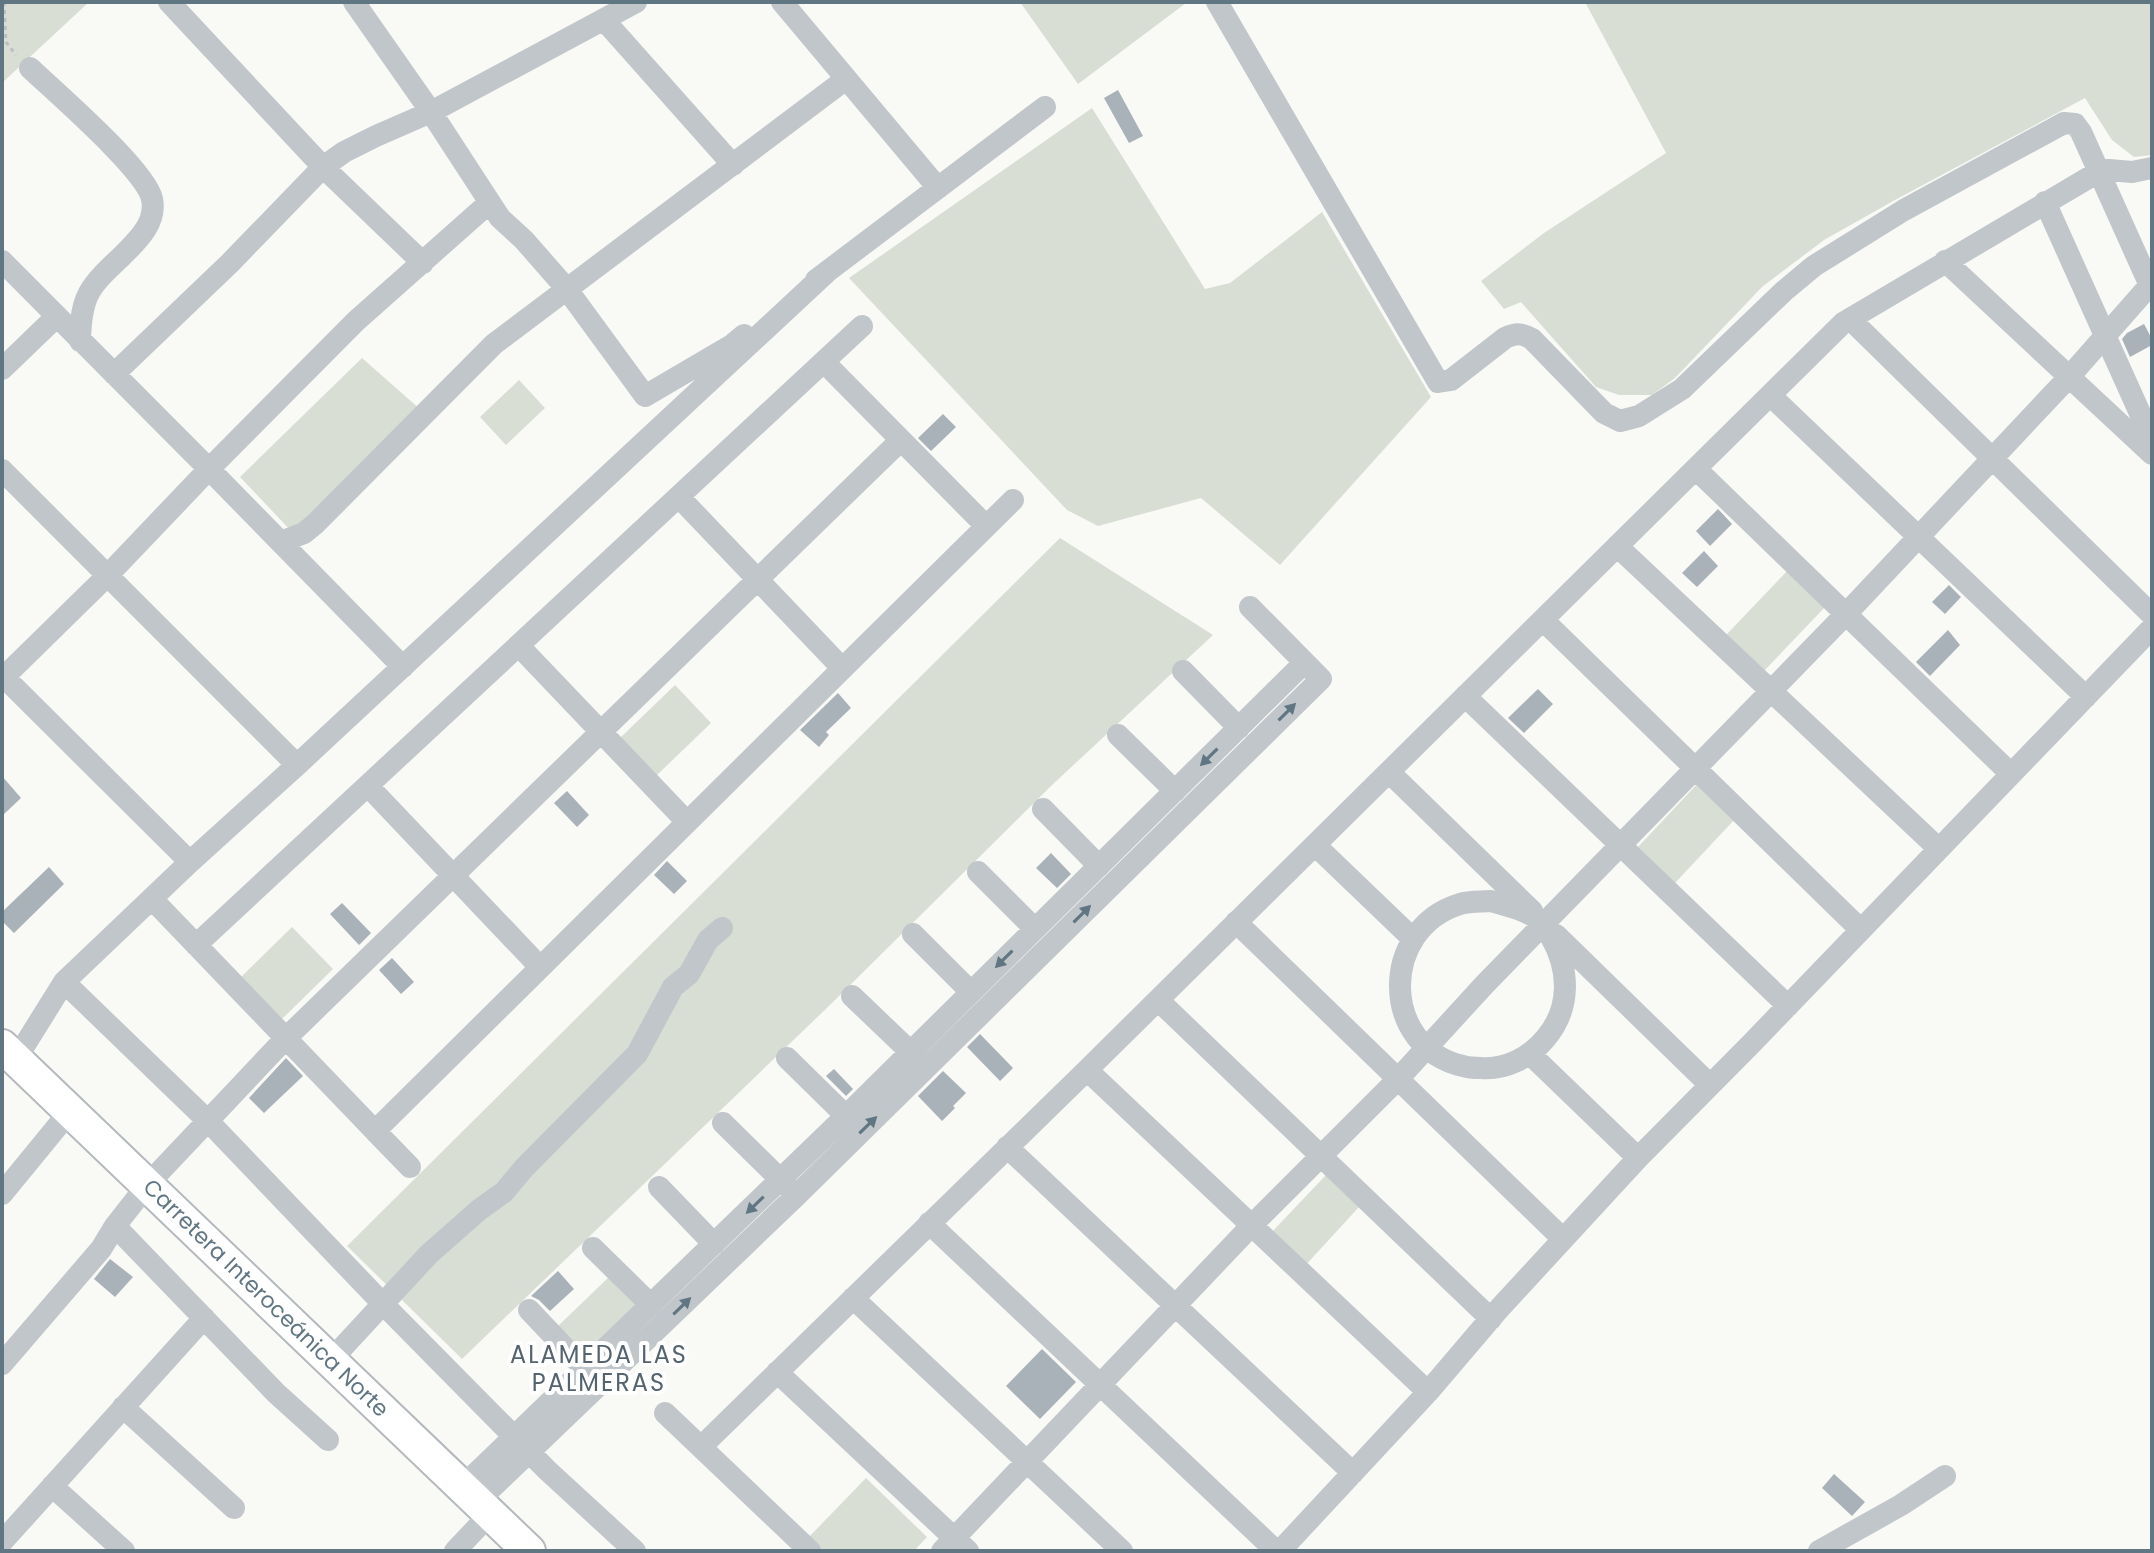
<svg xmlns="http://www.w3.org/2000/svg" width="2154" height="1553" viewBox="0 0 2154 1553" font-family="Poppins,sans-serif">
<rect width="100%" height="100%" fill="#f9f9f6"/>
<path fill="#d9ded5" d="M2 2H89L2 83Z
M1020 2H1186V3L1078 84Z
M1585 2H2152V155L2134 157 2112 140 2085 98 1895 200 1824 240 1762 287 1675 378 1652 395H1619L1596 387 1521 302 1504 309 1481 281 1544 233 1666 153Z
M1092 108 1205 289 1230 283 1322 212 1431 397 1280 565 1201 498 1098 526 1067 510 849 278Z
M362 358 421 410 294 534 240 477Z
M519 380 545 408 506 445 480 417Z
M1060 538 1213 635 1051 786 832 1003 462 1359 347 1246Z
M1788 570 1826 606 1764 671 1726 635Z
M675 685 711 723 656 776 620 738Z
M1699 782 1736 818 1675 883 1638 847Z
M292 927 333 969 282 1019 241 977Z
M1326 1175 1359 1207 1303 1268 1268 1236Z
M609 1277 636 1304 586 1355 558 1326Z
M866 1478 927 1537 914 1551H820L807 1539Z"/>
<path fill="#a8b2b8" d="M1118 90 1143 136 1129 143 1104 98Z
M2144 324 2152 339V345L2130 357 2122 339 2127 333Z
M943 414 956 427 931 451 918 438Z
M1718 509 1732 524 1710 546 1696 531Z
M1704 551 1718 566 1697 587 1682 573Z
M1949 585 1961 597 1945 614 1932 602Z
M1948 630 1960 645 1930 676 1916 662Z
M1538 689 1553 704 1524 733 1508 718Z
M838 693 851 708 826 732 829 735 819 747 800 730Z
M2 776 21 798 2 816Z
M567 791 589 815 577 827 554 803Z
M1051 853 1071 874 1057 888 1036 868Z
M667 861 687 881 674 894 654 875Z
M49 867 64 884 14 933 2 921V912Z
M342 903 371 933 359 945 330 914Z
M392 958 414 982 401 994 379 970Z
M980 1034 1013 1068 1000 1081 967 1047Z
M286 1058 303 1076 264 1113 249 1098Z
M834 1069 853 1089 846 1096 826 1076Z
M943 1071 966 1093 953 1106 955 1108 942 1121 918 1096Z
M110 1259 133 1277 115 1297 94 1279Z
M558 1271 574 1289 550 1311 539 1300 531 1296Z
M1042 1349 1076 1382 1040 1419 1006 1386Z
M1834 1474 1865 1502 1852 1516 1822 1488Z"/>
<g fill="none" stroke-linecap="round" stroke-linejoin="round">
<defs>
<path id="highway" d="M2 1046 529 1551"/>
</defs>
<use href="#highway" stroke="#b4b9bd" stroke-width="36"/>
<path stroke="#bbbfc2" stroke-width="3" stroke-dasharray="4 4" stroke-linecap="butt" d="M4 2 6 42 16 55"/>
<path stroke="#c1c6ca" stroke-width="22" d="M169 2 323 167 423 263
M354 2 431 112 500 218 524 240 566 288 645 396 732 345 744 335
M782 2 938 188
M1217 2 1438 382 1451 380 1505 338C1516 333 1522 333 1532 339L1604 413 1620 421 1639 416 1682 389 1784 291 1814 266 1904 210 2064 123 2075 124 2081 132 2152 290
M604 20 733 165
M30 68C55 92 146 170 152 199 157 223 137 241 122 256 89 287 81 295 80 341
M2045 202 2152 440
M2 261 209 469 403 667
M1945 261 2152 454
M816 280 1045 107
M1850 319 2152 615
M824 362 986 526
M2 369 57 316
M114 374 230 263 323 167 344 152 376 136 431 112 636 2
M1770 395 2086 697
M1696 469 2011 774
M2 470 297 765
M679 497 842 668
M281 542 304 533 315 524 494 344 846 79
M1617 546 1939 849
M1543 620 1861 930
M519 646 687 822
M1183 671 1239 728
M2 675 190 862
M2 679 107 576 209 469 356 321 489 203
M1465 696 1788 1006
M1118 735 1175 791
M1389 772 1532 911
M368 786 540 967
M1043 809 1099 866
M1315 845 1413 939
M978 872 1035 929
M152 899 375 1131 1013 500
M1491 901C1508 906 1527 910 1542 922 1546 925 1549 932 1551 937 1570 970 1571 1009 1545 1039 1530 1057 1506 1070 1481 1068 1475 1068 1469 1068 1463 1066 1380 1047 1379 929 1460 904 1470 901 1481 902 1491 901Z
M1236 922 1563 1239
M913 934 971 992
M1556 935 1710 1085
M196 945 862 326
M64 982 208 1121 384 1305 547 1470 635 1551
M852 996 920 1061
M1158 1000 1491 1319
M1530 1054 1638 1158
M787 1058 846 1116
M16 1059 64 982 190 862 297 765 828 271
M1087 1070 1428 1392
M723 1123 790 1189
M375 1131 410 1167
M1007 1147 1353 1473
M659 1187 714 1244
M2 1194 70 1111
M929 1223 1276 1551
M115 1226 276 1393 328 1440
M593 1248 651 1305
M853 1298 1122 1551
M529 1310 585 1369
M330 1361 429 1254 479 1210 504 1192 524 1168 637 1054 673 987 689 974 708 940 722 928
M2 1364 101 1249 115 1226 148 1184 284 1040 901 440
M777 1372 968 1551
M123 1407 234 1508
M665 1413 810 1551
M701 1447 1087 1070 1843 323 2100 171 2109 170 2132 172 2152 168
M52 1486 124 1551
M462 1487 846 1116 1304 663
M477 1502 796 1196 1321 679 1250 607
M2 1542 204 1318
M455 1551 490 1514
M942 1551 1252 1225 1398 1079 1485 984 1846 614 2069 377 2150 285
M1280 1551 1428 1392 1497 1311 1638 1158 1751 1044 2152 628
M1819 1551 1901 1505 1945 1476"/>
<use href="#highway" stroke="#fff" stroke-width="32"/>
</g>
<defs><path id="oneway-solid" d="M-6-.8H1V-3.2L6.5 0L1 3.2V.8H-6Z" transform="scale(2)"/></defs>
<g fill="#617683">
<use href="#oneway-solid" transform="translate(1287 712) rotate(-45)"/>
<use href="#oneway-solid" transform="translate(1209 757) rotate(135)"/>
<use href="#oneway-solid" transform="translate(1082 914) rotate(-45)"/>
<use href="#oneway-solid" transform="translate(1004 959) rotate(135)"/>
<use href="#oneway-solid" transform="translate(868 1125) rotate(-44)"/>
<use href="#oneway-solid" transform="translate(755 1205) rotate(136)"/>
<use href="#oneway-solid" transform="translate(682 1306) rotate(-44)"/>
</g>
<g text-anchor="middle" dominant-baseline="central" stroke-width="8" stroke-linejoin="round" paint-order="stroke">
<g font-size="22" fill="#617683" stroke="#fff">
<text transform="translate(266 1298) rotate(44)">Carretera Interoceánica Norte</text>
</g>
<g font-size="24" letter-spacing="2" fill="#54636e" stroke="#fff">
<text x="599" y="1354">ALAMEDA LAS<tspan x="599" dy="28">PALMERAS</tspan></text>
</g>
</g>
<rect width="2154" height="1553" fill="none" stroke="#617683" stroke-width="8"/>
</svg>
